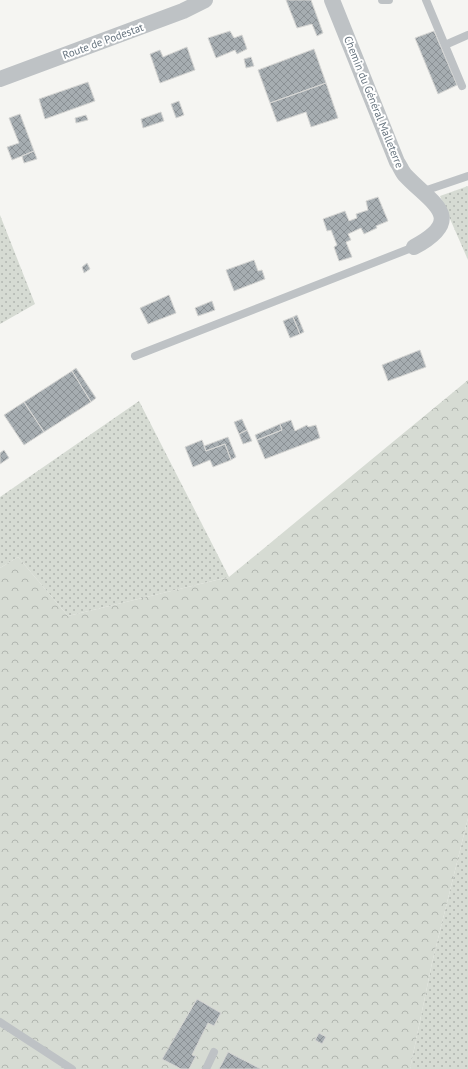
<svg xmlns="http://www.w3.org/2000/svg" width="468" height="1069" viewBox="0 0 468 1069" font-family="'PT Sans',sans-serif">
<defs>
<pattern id="green-dots" width="8" height="8" patternUnits="userSpaceOnUse"><rect width="8" height="8" fill="#d6dbd3"/><path d="M2 2h.1M6 6h.1" fill="none" stroke="#b1b6b0" stroke-width="1.8" stroke-linecap="round"/></pattern>
<pattern id="forest-crowns" width="20" height="18" patternUnits="userSpaceOnUse"><rect width="20" height="18" fill="#d6dbd3"/><path d="M2 6a3 3 0 1 1 6 0M12 15a3 3 0 1 1 6 0" fill="none" stroke="#b1b6b0"/></pattern>
<pattern id="building-cross-hatch" width="8" height="8" patternUnits="userSpaceOnUse"><rect width="8" height="8" fill="#a6adb1"/><path d="M0 0l8 8M0 8l8-8" fill="none" stroke="#8b9195"/></pattern>
</defs>
<rect width="100%" height="100%" fill="#f5f5f2"/>
<path fill="url(#green-dots)" d="M468 186V260L440 196Z
M0 215 35 304 0 324Z
M139 401 229 577 68 616 18 557 0 568V497Z
M468 818V1069H410L432 963Z"/>
<path fill="url(#forest-crowns)" d="M468 380V818L432 963 410 1069H0V568L18 557 68 616 229 577Z"/>
<path fill="url(#building-cross-hatch)" stroke="#d6d6d4" d="M286 0H311L323 33 317 36 312 24 297 28Z
M230 31 234 38 242 35 247 49 237 54 235 50 216 58 208 38Z
M434 31 457 85 438 94 415 38Z
M187 47 195 70 160 83 150 54 160 50 163 57Z
M314 49 326 83 270 103 258 70Z
M251 57 254 66 246 68 244 59Z
M88 82 95 101 45 119 39 99Z
M326 83 338 118 311 127 306 112 277 122 270 103Z
M179 101 184 115 176 118 171 104Z
M161 112 164 121 143 128 141 119Z
M20 114 34 151 12 160 7 147 19 143 9 118Z
M86 115 88 120 76 123 75 118Z
M34 151 37 159 24 163 22 156Z
M378 197 388 221 376 226 377 228 364 234 361 228 348 234 351 240 346 242 352 257 339 261 334 247 337 245 331 230 327 231 323 219 345 211 349 221 357 218 356 214 368 210 366 201Z
M254 260 258 271 262 270 265 279 234 291 226 270Z
M87 263 90 269 84 273 82 267Z
M169 295 176 313 148 324 140 308Z
M212 301 215 310 198 316 195 308Z
M297 315 304 332 300 334 293 317Z
M293 317 300 334 290 338 283 321Z
M420 350 426 367 388 381 382 365Z
M76 368 96 398 91 402 72 371Z
M72 371 91 402 44 432 24 402Z
M24 402 44 432 24 445 4 415Z
M242 419 247 430 239 434 234 422Z
M291 420 295 431 307 425 308 427 316 425 320 438 265 459 257 440 282 430 280 424Z
M280 424 282 430 257 440 255 435Z
M247 430 252 441 243 444 239 434Z
M228 437 236 457 231 460 225 444 206 451 204 446Z
M202 440 206 451 225 444 231 460 213 467 210 460 193 467 185 447Z
M4 450 9 458 0 464V453Z
M197 999 221 1013 214 1026 208 1023 192 1055 196 1056 189 1069H181L162 1059Z
M319 1033 326 1037 322 1044 315 1040Z
M228 1052 261 1069H219Z"/>
<g fill="none" stroke-linecap="round" stroke-linejoin="round">
<path stroke="#bec2c5" stroke-width="8" d="M382 0H389
M426 0 462 86
M445 45 468 35
M424 191 468 176
M135 356 414 247
M0 1022 72 1069
M206 1069 214 1052"/>
<path stroke="#bec2c5" stroke-width="16" d="M332 0 397 162C400 166 402 172 405 175 431 203 468 218 414 247
M0 79 183 11 205 0"/>
</g>
<g text-anchor="middle" dominant-baseline="central" stroke-width="4" stroke-linejoin="round" paint-order="stroke">
<g font-size="11" fill="#67747f" stroke="#fff">
<text transform="translate(103 41) rotate(-20)">Route de Podestat</text>
<text transform="translate(374 102) rotate(68)">Chemin du Général Malleterre</text>
</g>
</g>
</svg>
